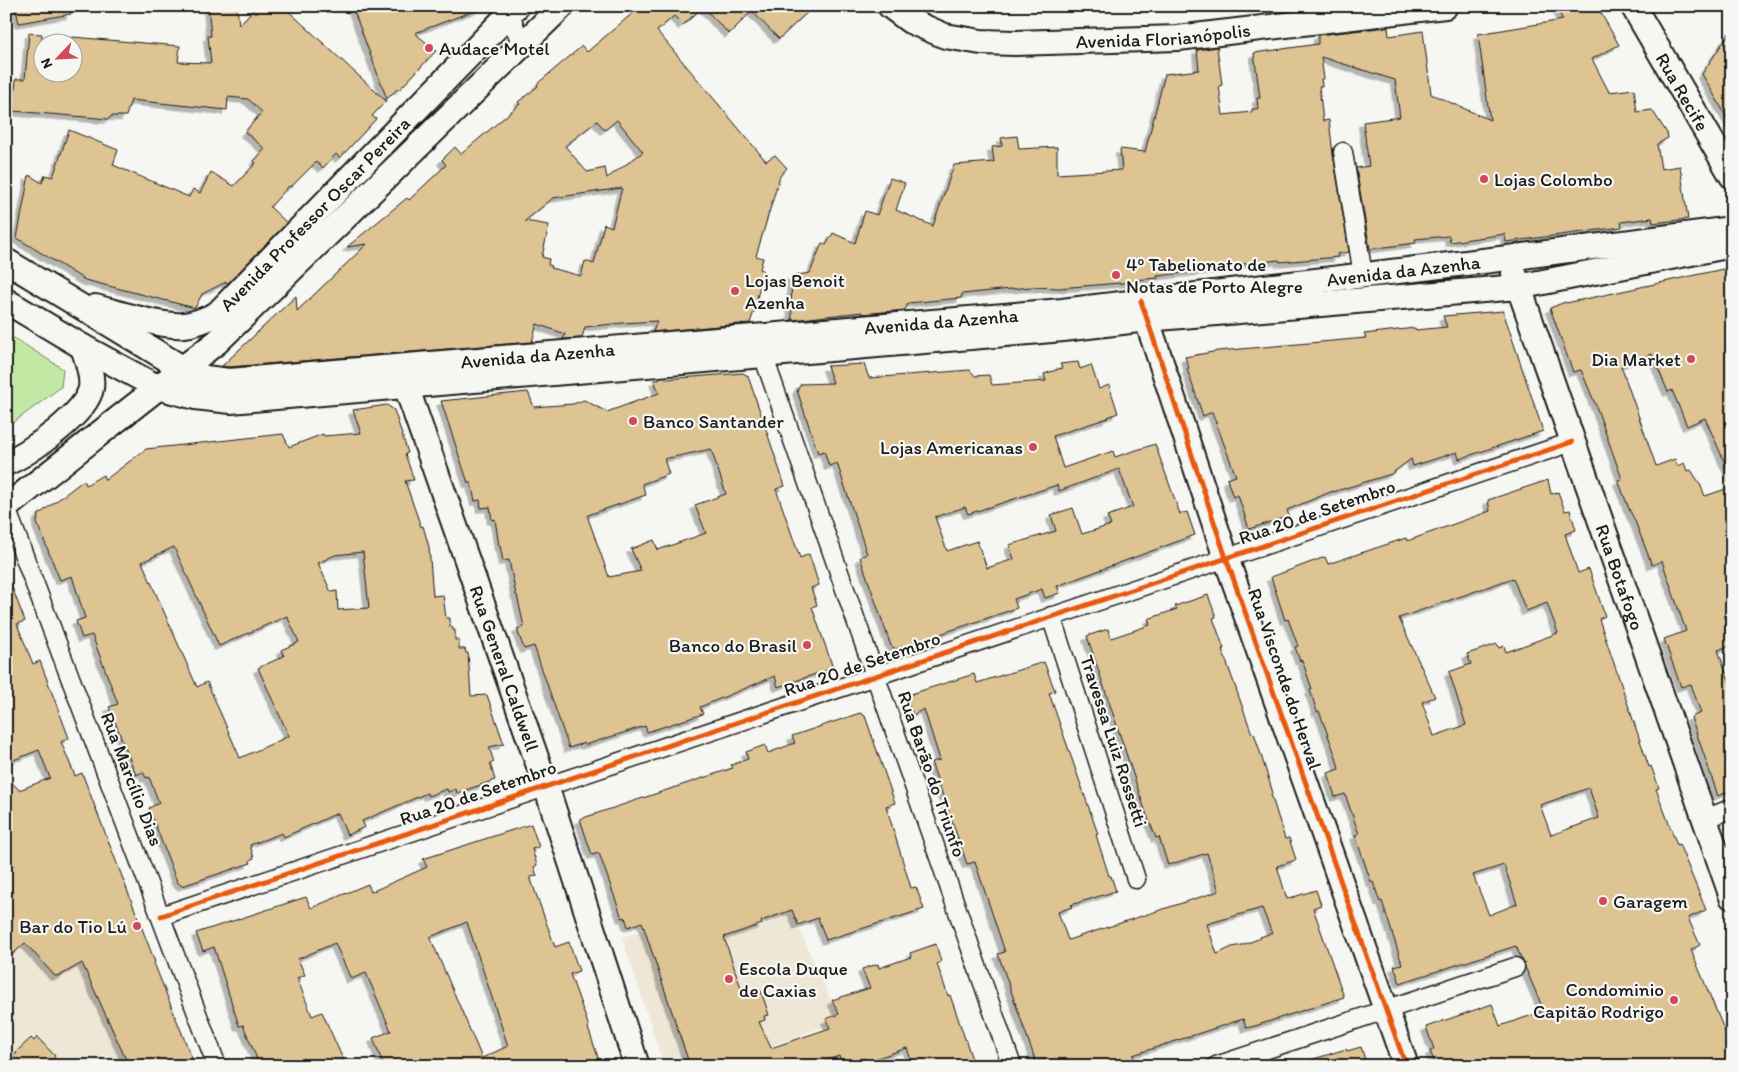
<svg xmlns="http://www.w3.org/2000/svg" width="1738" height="1072" viewBox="0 0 1738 1072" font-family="Itim,sans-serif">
<defs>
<filter id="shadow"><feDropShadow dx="-4.5" dy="4.5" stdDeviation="0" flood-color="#0004"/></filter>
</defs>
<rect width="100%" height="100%" fill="#f6f6f2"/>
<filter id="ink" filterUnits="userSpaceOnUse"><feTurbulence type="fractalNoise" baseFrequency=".02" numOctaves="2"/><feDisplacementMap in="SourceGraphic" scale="10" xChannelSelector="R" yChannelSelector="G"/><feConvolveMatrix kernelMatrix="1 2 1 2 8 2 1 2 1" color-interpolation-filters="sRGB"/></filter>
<g filter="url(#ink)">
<path fill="#efe7d6" d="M33 874 146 1058 185 1041 195 1066H6V899Z
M781 888 840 1021 717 1066H664L622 937Z"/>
<path fill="#c3e8a3" stroke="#708260" d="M14 338 63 369 61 387 6 428V341Z"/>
<path fill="#dec393" stroke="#1c1c1c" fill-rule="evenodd" filter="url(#shadow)" d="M15 6H70L71 14 19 23Z
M208 6H232L233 8H237L239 25 257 6H283L386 101 372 116 376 119 340 158 336 154 323 168 316 162 291 187 289 186 270 207 287 223 228 283 226 282 202 294 195 308 85 280 17 238 29 175 42 183 45 175 53 177 69 130 118 150 113 165 189 197 193 189 200 193 211 172 234 186 256 163 254 161 265 149 245 132 262 112 248 99 228 97 227 110 131 100 126 116H111L109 119 13 111 16 79H25L29 33 42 34V72H72V37L180 46 178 62 211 63 208 36H211Z
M352 6H481V8L415 33 436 51 399 90 398 88 387 99Z
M641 6H814L779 39 752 11 729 34 703 7 683 25 674 16 657 31 766 161 775 155 787 168 780 176 756 256 763 258 760 269 763 270 757 299 758 300 750 323 653 332 657 321 622 323 585 327 582 338 563 339 565 334 537 324 532 342 229 367 222 366 296 296 297 311 367 244 347 247 407 198 409 200 446 165 442 160 455 147 461 154 520 104 518 102 538 86 537 84 582 46 587 52ZM617 120 643 152 607 178 605 168 587 172 565 146 597 121 605 130ZM622 188 612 227 604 224 594 264 585 261 581 276 551 268 552 266 548 265 549 259 542 257 549 225 525 221 553 198Z
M1575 6H1597L1619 45 1592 59 1609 92 1634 89 1637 112 1652 110 1667 133 1668 138 1657 144 1661 169 1680 166 1688 219 1653 223 1652 218 1621 222 1622 227 1506 242 1505 234 1450 242 1449 236 1415 239 1416 243 1370 249 1356 168 1369 166 1363 122 1400 117 1395 80 1321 57 1324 79H1321L1322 86H1319L1323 121 1329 120 1333 154 1349 252 1337 254 1338 257 1280 262 1279 260 1226 266 1227 268 1157 276 1158 278 1133 280V282L1059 288 1031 287 962 294 961 298 908 303 905 310 861 314 862 312 792 320 791 276 810 273 822 243 826 245 833 233 855 243 865 211 877 215 890 178 905 183 896 210 933 226 954 165 994 162 992 147 1002 146 1001 138 1017 136 1019 149 1057 147V174L1122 170 1120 149 1145 152 1165 74 1199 70 1197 50 1217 47 1222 85 1219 86 1223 115 1252 112V109H1258L1257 98H1260L1254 53 1318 44V35L1388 27 1389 36 1423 31 1431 94 1490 120 1478 34 1563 20 1558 11Z
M1732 29V126L1702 74Z
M1732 267V479L1705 418 1687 426 1672 390 1668 392 1652 354 1621 366 1656 466 1675 459 1677 466 1684 463 1687 471 1691 470 1700 484 1705 496 1732 487V645L1718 650 1732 689V790L1718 796 1691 717 1701 713 1691 684 1681 687 1664 639 1686 631 1662 561 1652 565 1635 521 1629 509 1618 480 1622 479 1596 406 1581 370 1573 372 1550 308 1565 302 1566 303 1609 294Z
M1503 311 1543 431 1459 459 1457 452 1413 466 1411 459 1391 474 1333 492V491L1287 510 1289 516 1249 529 1238 495 1233 497 1227 479 1236 476 1212 412 1203 416 1187 369 1189 368 1185 357 1218 351 1366 338 1364 334 1415 328 1416 330 1447 327 1443 316Z
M1078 362 1080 369 1091 365 1099 389 1109 385 1118 413 1108 417V418L1053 436 1063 468 1113 451 1115 457 1155 444 1180 514 1187 512 1195 535 1057 586 1060 593 1045 598 1042 589 1014 599 1017 608 896 649 891 646 860 557 867 554 837 463 829 466 824 451 818 453 797 390 801 384 833 383 827 366 864 364 869 378 970 370 975 376 989 375 992 385 1046 381 1044 374 1062 368 1060 364ZM1119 469 1133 507 1107 516 1111 525 1082 534 1073 508 1051 515 1056 531 1009 545 1014 559 987 568 977 541 947 551 935 517 965 507 968 514 1057 485 1059 491Z
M743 373 748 376 785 486 776 489 800 558 809 554 819 585 811 588 817 605 812 607 833 668 778 687 775 676 700 707 703 714 647 732 645 726 585 745 584 743 569 748 534 646 524 649 517 629 524 627 517 595H516L509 560 503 561 500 546H499L495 519 492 520 490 507 481 508 480 500 475 501 471 483H468L441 401 528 392 534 407 573 404 584 400 607 412 659 393 654 380ZM711 449 726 494 695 505 706 533 658 550 654 540 631 549 641 571 609 577 588 518V515L646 495 642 484 669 474 664 459Z
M387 405 394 410 408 453 405 454 414 480 405 481 421 527 423 526 429 547 433 596 443 595 446 618H450V627L452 626 453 630H455V640H459V649H465L466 653H468L471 696 487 695 504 744 489 747 494 762 490 763 495 780 457 793 456 789 448 792 447 789 428 796 427 793 362 821 365 827 347 835 338 813 284 837 282 833 250 845 254 858 250 860 251 863 182 886 177 882 149 808 159 803 149 777 146 778 143 772 136 775 109 707 118 704 92 635 82 638 76 621 85 618 72 576 60 580 37 523 38 515 84 480 86 485 103 475 105 480 146 449 283 434 289 447 323 434 324 436 361 433 353 410ZM174 547 219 646 287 616 299 642 281 650 284 656 258 668 289 736 240 758 207 682 197 687 142 562ZM363 552 369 608 338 610 337 591 331 592 318 563 335 555Z
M1548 480 1551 494 1558 492 1565 511 1570 510 1576 530 1565 534 1578 573 1589 569 1605 616 1599 619 1649 767 1651 766 1659 788 1656 789 1677 845 1679 844 1706 910 1688 918 1700 945 1691 950 1728 1039 1732 1038V1066H1436L1430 1051 1434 1049 1426 1027 1492 1004 1500 1026 1544 1011 1516 946 1400 983 1394 966 1402 964 1382 901 1380 902 1373 882H1371L1355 835 1359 834 1345 794 1335 797 1328 773 1339 769 1336 757 1319 711 1317 712 1310 690 1312 689 1302 660 1300 661 1295 647 1298 646 1288 619 1285 620 1271 577 1325 557 1328 564 1406 538 1407 541 1490 511 1488 500ZM1513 578 1526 611 1547 603 1558 633 1506 652 1504 646 1499 648 1497 644 1467 654 1471 664 1449 672 1466 725 1434 736 1422 702 1435 697 1399 618ZM1589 788 1599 818 1551 835 1540 805ZM1504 865 1517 904 1489 915 1473 875Z
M6 577H8L25 621 17 624 33 664 40 661 69 738 61 742 75 776 82 773 155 962 154 963 195 1066H147L144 1059 129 1066 82 963 61 975 55 976 25 943 6 960V776L19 790 50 778 39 750 6 763Z
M1208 595 1216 617 1213 618 1224 649H1222L1252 734 1254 733 1261 755 1273 793 1271 794 1285 839 1289 838 1296 860 1277 866 1287 899 1316 890 1321 905 1313 908 1344 997 1255 1026 1246 1028 1243 1019 1133 1055 1134 1061 1121 1066H1046L1044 1059 1036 1062 998 954 1005 952 975 862 967 864 931 762 940 760 924 709 913 715 908 703 911 694 974 674 977 683 1044 662 1055 691 1049 693 1098 834 1096 835 1109 876H1111L1116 891 1071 905 1072 907 1058 912 1068 940 1219 891 1207 853 1168 865 1159 837 1156 838 1146 813 1087 636 1108 629 1111 638 1150 625 1148 619 1177 609 1175 606ZM1262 908 1272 933 1260 937 1261 938 1242 945 1232 947 1217 954 1207 924Z
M860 713 865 716 895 803 886 806 911 888 916 887 924 909 826 940 818 918 798 925 792 910 761 921 762 924 724 937 744 997 761 991 769 1015 764 1016 765 1020 759 1022 771 1048 830 1028 826 1019 839 1014 832 1000 870 988 862 969 878 964 879 968 911 957 910 953 936 944 941 962 937 964 948 996 950 995 972 1059 968 1060 970 1066H913L907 1048 866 1062 864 1058 842 1065 839 1056 810 1066H690L642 922 628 927 625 917 622 918 599 853 592 855 580 819 733 768 731 765 748 759 746 752 765 745 768 753 795 743 792 736Z
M531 824 539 847 532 849 537 865 534 867 537 876 530 877 555 947 569 942 579 971 570 974 589 1027 588 1028 601 1066H384L373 1038 391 1031 366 973 351 979 335 943 298 959 305 975 297 978 312 1016 322 1012 346 1066H260L243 1025 239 1026 214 947 203 951 196 933 306 897 311 908 368 884 371 892 427 867 423 859ZM467 922 508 1046 482 1058 430 937Z
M37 1037 55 1056 53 1059 59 1066H6V1064L17 1053 16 1052 31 1038 34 1041Z
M1361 1047 1367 1066H1304V1062L1346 1049 1347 1051Z"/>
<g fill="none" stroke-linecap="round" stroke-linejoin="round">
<defs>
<path id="street" d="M506 6 522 45
M1343 152 1363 275
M763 355 1012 1066
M6 508 217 1066
M1051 616 1136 879
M1706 819 1732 808
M161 916 1572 442
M1216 1066 1515 967"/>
<g id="secondary">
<path id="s1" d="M890 6 910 21 945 36 981 42 1015 43 1178 38 1445 6"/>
<path id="s2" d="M1633 6 1732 176"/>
<path id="s3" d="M6 261 182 368 205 378 229 381 1062 311 1508 258 1732 229"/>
<path id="s4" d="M1514 273 1732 897"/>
<path d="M6 301 83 347 157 387 195 397 231 401 1063 329 1147 319 1518 287 1732 245"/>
<path d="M1142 305 1226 558 1406 1066"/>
<path id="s5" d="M95 307C119 313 161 327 184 325 196 324 207 319 217 314L517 6"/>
<path id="s6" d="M406 386 546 786 637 1066"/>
<path d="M6 463C29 454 87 413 91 388 93 375 87 360 83 347"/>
<path d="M6 507C77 452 146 396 217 342L562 6"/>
</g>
</defs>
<use href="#street" stroke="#1c1c1c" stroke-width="21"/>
<use href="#secondary" stroke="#1c1c1c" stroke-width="28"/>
<use href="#street" stroke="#f6f6f2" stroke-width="18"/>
<use href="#secondary" stroke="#f6f6f2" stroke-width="24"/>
<defs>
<path id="cycleway" d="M1141 301 1226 558 1406 1066
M161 916 1572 442"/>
</defs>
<use href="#cycleway" stroke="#f6f6f2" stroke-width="8"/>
<use href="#cycleway" stroke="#e8590c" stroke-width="5"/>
</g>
</g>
<g fill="#d1495b" stroke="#f6f6f2" stroke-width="2">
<circle cx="429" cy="48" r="5"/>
<circle cx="1484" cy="179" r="5"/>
<circle cx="1116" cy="275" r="5"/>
<circle cx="735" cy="291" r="5"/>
<circle cx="1691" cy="359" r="5"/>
<circle cx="633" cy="421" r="5"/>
<circle cx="1033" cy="447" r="5"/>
<circle cx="807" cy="645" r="5"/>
<circle cx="1603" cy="901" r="5"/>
<circle cx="137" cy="926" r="5"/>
<circle cx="729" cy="979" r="5"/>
<circle cx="1674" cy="1000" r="5"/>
</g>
<g text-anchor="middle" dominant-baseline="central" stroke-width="4.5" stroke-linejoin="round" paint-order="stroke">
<g font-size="19" fill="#1c1c1c" stroke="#f6f6f2">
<text stroke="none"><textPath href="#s1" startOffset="282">Avenida Florianópolis</textPath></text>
<text stroke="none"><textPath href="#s2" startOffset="99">Rua Recife</textPath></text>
<text stroke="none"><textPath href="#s5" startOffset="266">Avenida Professor Oscar Pereira</textPath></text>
<text stroke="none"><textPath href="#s3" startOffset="1435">Avenida da Azenha</textPath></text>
<text stroke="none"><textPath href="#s3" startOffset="970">Avenida da Azenha</textPath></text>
<text stroke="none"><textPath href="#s3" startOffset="565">Avenida da Azenha</textPath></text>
<text transform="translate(1317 512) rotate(-19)">Rua 20 de Setembro</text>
<text stroke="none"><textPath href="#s4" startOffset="322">Rua Botafogo</textPath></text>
<text transform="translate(862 664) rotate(-19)">Rua 20 de Setembro</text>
<text stroke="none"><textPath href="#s6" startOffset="299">Rua General Caldwell</textPath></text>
<text transform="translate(1285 679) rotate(71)">Rua Visconde do Herval</text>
<text transform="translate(1114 741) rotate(72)">Travessa Luiz Rossetti</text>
<text transform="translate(932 774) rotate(71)">Rua Barão do Triunfo</text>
<text transform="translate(132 779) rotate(69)">Rua Marcílio Dias</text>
<text transform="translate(478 793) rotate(-19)">Rua 20 de Setembro</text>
</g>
<g font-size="19" fill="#1c1c1c" stroke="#f6f6f2" text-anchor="start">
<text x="439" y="48">Audace Motel</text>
<text x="1494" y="179">Lojas Colombo</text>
<text x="1126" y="264">4º Tabelionato de<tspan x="1126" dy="22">Notas de Porto Alegre</tspan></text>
<text x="745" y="280">Lojas Benoit<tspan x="745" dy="22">Azenha</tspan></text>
<text x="1681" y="359" text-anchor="end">Dia Market</text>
<text x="643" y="421">Banco Santander</text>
<text x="1023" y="447" text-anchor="end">Lojas Americanas</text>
<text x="797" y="645" text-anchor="end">Banco do Brasil</text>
<text x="1613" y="901">Garagem</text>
<text x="127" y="926" text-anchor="end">Bar do Tio Lú</text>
<text x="739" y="968">Escola Duque<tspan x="739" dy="22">de Caxias</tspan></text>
<text x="1664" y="989" text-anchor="end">Condominio<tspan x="1664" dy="22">Capitão Rodrigo</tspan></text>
</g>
</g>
<rect width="1738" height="1072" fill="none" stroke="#f6f6f2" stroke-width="25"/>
<rect x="12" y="12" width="1713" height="1047" fill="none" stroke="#1c1c1c" stroke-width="2" filter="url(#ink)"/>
<g transform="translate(58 58) rotate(245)"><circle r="24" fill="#f6f6f2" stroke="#9f9f9c"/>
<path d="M0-4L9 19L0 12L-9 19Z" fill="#d1495b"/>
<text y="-8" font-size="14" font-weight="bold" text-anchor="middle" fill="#1c1c1c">N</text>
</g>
</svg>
